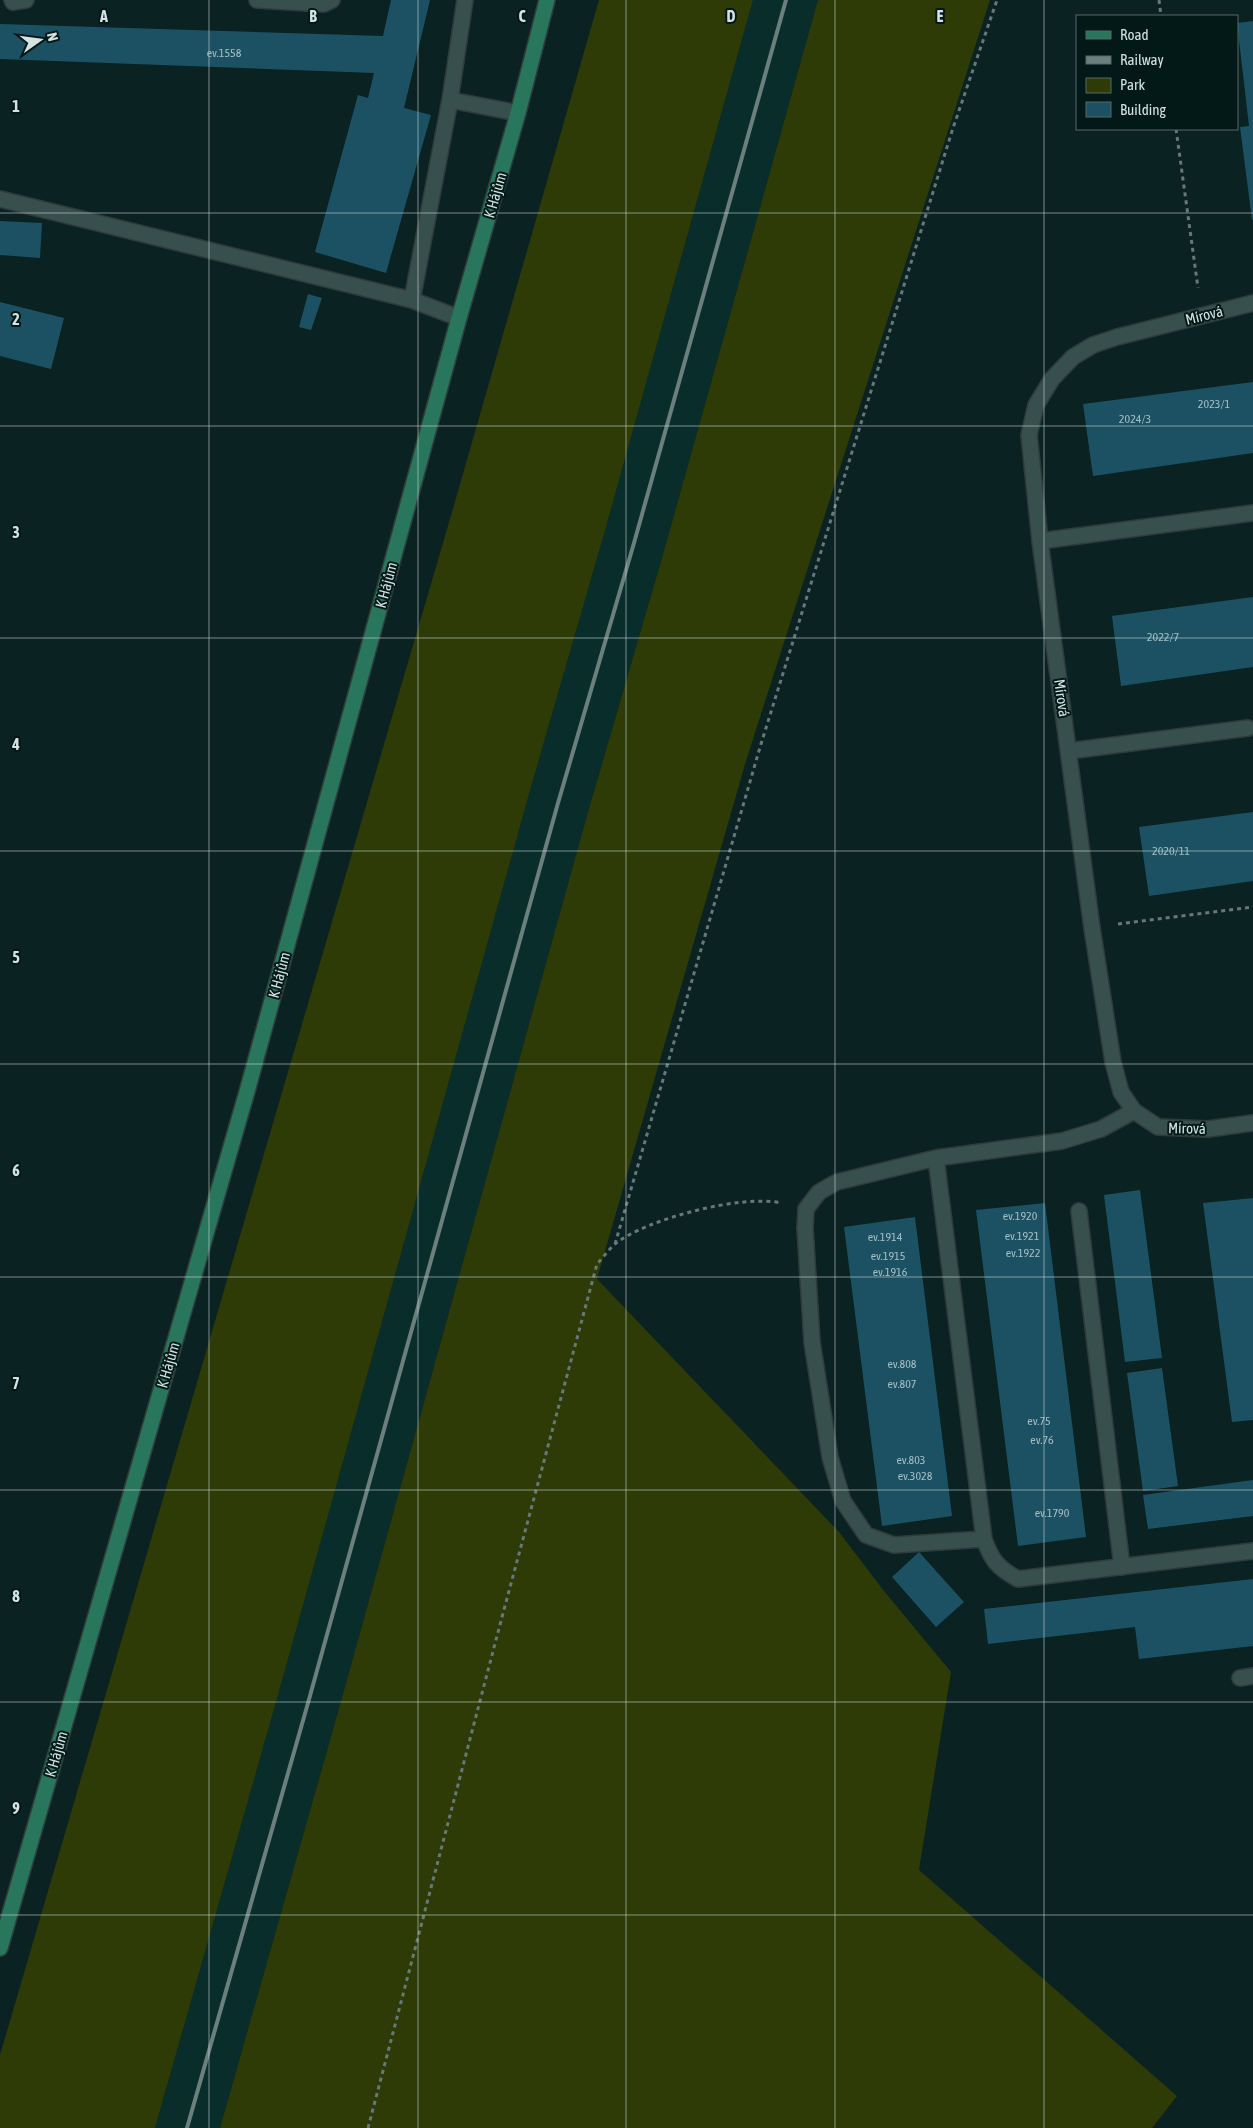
<svg xmlns="http://www.w3.org/2000/svg" width="1253" height="2128" viewBox="0 0 1253 2128" font-family="'Asap Condensed',sans-serif">
<rect width="100%" height="100%" fill="#0a2221"/>
<path fill="#082d2b" d="M753 0H818L664 551 588 812 338 1712 220 2128H155L278 1695 529 794 604 534Z"/>
<path fill="#2e3b06" d="M599 0H753L604 534 529 794 278 1695 155 2128H0V2055L450 519Z
M818 0H990L746 761 597 1279 839 1532 884 1591 951 1672 919 1870 1177 2096 1152 2128H220L338 1712 588 812 664 551Z"/>
<path fill="#1c5164" d="M391 0H430L404 108 431 115 386 273 315 252 358 95 368 98 374 73 0 59V24L383 36Z
M1253 21V220H1252L1240 127 1249 126 1237 23Z
M0 221 42 223 40 258 0 255Z
M308 294 322 298 311 330 299 327Z
M0 302 64 318 51 369 0 356Z
M1253 382V453L1093 476 1083 404Z
M1253 597V667L1121 686 1112 616Z
M1253 812V881L1149 896 1139 827Z
M1140 1190 1162 1358 1125 1362 1104 1195Z
M1253 1198V1420L1232 1422 1203 1203Z
M1045 1203 1086 1537 1018 1546 976 1210Z
M915 1217 952 1516 882 1526 844 1227Z
M1162 1368 1178 1486 1143 1491 1127 1373Z
M1253 1480V1516L1148 1529 1143 1495Z
M919 1552 964 1602 936 1627 892 1577Z
M1253 1579V1646L1139 1659 1135 1627 988 1644 984 1609Z"/>
<g fill="none" stroke-linecap="round" stroke-linejoin="round">
<defs>
<path id="lane" d="M12 0 13 2 26 0
M257 0 324 4 332 0
M450 100 518 113
M0 199 412 300
M459 318 412 300 450 100 465 0
M1040 541 1253 513
M1069 751 1248 728
M936 1158 984 1539C992 1561 998 1568 1018 1579L1253 1551
M1079 1211 1122 1567
M984 1539 894 1545 866 1535 843 1501 830 1457 812 1342 805 1228 806 1209 819 1192 837 1182 936 1158 1062 1141 1101 1129 1134 1111
M1240 1678 1253 1676"/>
<path id="street" d="M1253 303 1117 337 1093 345 1073 357 1052 379 1036 405 1029 435 1040 541 1092 928 1113 1062 1121 1092 1134 1111 1158 1127 1208 1129 1253 1123"/>
<path id="secondary" d="M0 1948 248 1088 459 318 518 113 547 0"/>
</defs>
<use href="#lane" stroke="#2f3b3a" stroke-width="18"/>
<use href="#street" stroke="#2f3b3a" stroke-width="18"/>
<use href="#secondary" stroke="#2f3b3a" stroke-width="18"/>
<path stroke="#657978" stroke-width="3" stroke-dasharray="4 4" stroke-linecap="butt" d="M1159 0 1161 16
M1176 129 1198 288
M1118 924 1253 907
M615 1244 761 744 953 128 997 0
M368 2128 502 1617 597 1264C603 1258 608 1250 615 1244 646 1219 742 1194 781 1203"/>
<use href="#lane" stroke="#37504e" stroke-width="15"/>
<use href="#street" stroke="#37504e" stroke-width="15"/>
<use href="#secondary" stroke="#28765c" stroke-width="15"/>
<path stroke="#6b7f7e" stroke-width="4" d="M187 2128 308 1703 558 803 634 543 786 0"/>
</g>
<path fill="none" stroke="#d4e2e1" stroke-width="1" stroke-opacity="0.55" d="M209 0V2128M418 0V2128M626 0V2128M835 0V2128M1044 0V2128M0 213H1253M0 426H1253M0 638H1253M0 851H1253M0 1064H1253M0 1277H1253M0 1490H1253M0 1702H1253M0 1915H1253"/>
<g text-anchor="middle" dominant-baseline="central" stroke-width="4" stroke-linejoin="round" paint-order="stroke">
<g font-size="12" fill="#a6bec2">
<text x="224" y="53">ev.1558</text>
<text x="1214" y="404">2023/1</text>
<text x="1135" y="419">2024/3</text>
<text x="1163" y="637">2022/7</text>
<text x="1171" y="851">2020/11</text>
<text x="1020" y="1216">ev.1920</text>
<text x="1022" y="1236">ev.1921</text>
<text x="885" y="1237">ev.1914</text>
<text x="1023" y="1253">ev.1922</text>
<text x="888" y="1256">ev.1915</text>
<text x="890" y="1272">ev.1916</text>
<text x="902" y="1364">ev.808</text>
<text x="902" y="1384">ev.807</text>
<text x="1039" y="1421">ev.75</text>
<text x="1042" y="1440">ev.76</text>
<text x="911" y="1460">ev.803</text>
<text x="915" y="1476">ev.3028</text>
<text x="1052" y="1513">ev.1790</text>
</g>
<g font-size="15" fill="#d4e2e1" stroke="#021918">
<text transform="translate(495 195) rotate(-74)">K Hájům</text>
<text transform="translate(1204 315) rotate(-14)">Mírová</text>
<text transform="translate(386 585) rotate(-75)">K Hájům</text>
<text transform="translate(1062 698) rotate(82)">Mírová</text>
<text transform="translate(279 975) rotate(-75)">K Hájům</text>
<text transform="translate(1187 1128) rotate(1)">Mírová</text>
<text transform="translate(168 1365) rotate(-74)">K Hájům</text>
<text transform="translate(56 1754) rotate(-74)">K Hájům</text>
</g>
</g>
<g font-size="16" text-anchor="middle" font-weight="bold" fill="#d4e2e1" stroke="#021918" stroke-width="4" stroke-linejoin="round" paint-order="stroke">
<text x="104" y="22">A</text>
<text x="313" y="22">B</text>
<text x="522" y="22">C</text>
<text x="731" y="22">D</text>
<text x="940" y="22">E</text>
<text x="16" y="112">1</text>
<text x="16" y="325">2</text>
<text x="16" y="538">3</text>
<text x="16" y="750">4</text>
<text x="16" y="963">5</text>
<text x="16" y="1176">6</text>
<text x="16" y="1389">7</text>
<text x="16" y="1602">8</text>
<text x="16" y="1814">9</text>
</g>
<rect x="1076" y="15" width="162" height="115" fill="#021918" stroke="#566968"/>
<rect x="1086" y="31" width="25" height="8" fill="#28765c" stroke="#566968"/>
<text x="1120" y="40" font-size="15" fill="#d4e2e1">Road</text>
<rect x="1086" y="56" width="25" height="8" fill="#6b7f7e" stroke="#566968"/>
<text x="1120" y="65" font-size="15" fill="#d4e2e1">Railway</text>
<rect x="1086" y="78" width="25" height="15" fill="#2e3b06" stroke="#566968"/>
<text x="1120" y="90" font-size="15" fill="#d4e2e1">Park</text>
<rect x="1086" y="102" width="25" height="15" fill="#1c5164" stroke="#566968"/>
<text x="1120" y="115" font-size="15" fill="#d4e2e1">Building</text>
<g transform="translate(40 40) rotate(76)" stroke="#021918" stroke-width="4" paint-order="stroke">
<path d="M0-4L9 19L0 12L-9 19Z" fill="#d4e2e1"/>
<text y="-8" font-size="14" font-weight="bold" text-anchor="middle" fill="#d4e2e1">N</text>
</g>
</svg>
